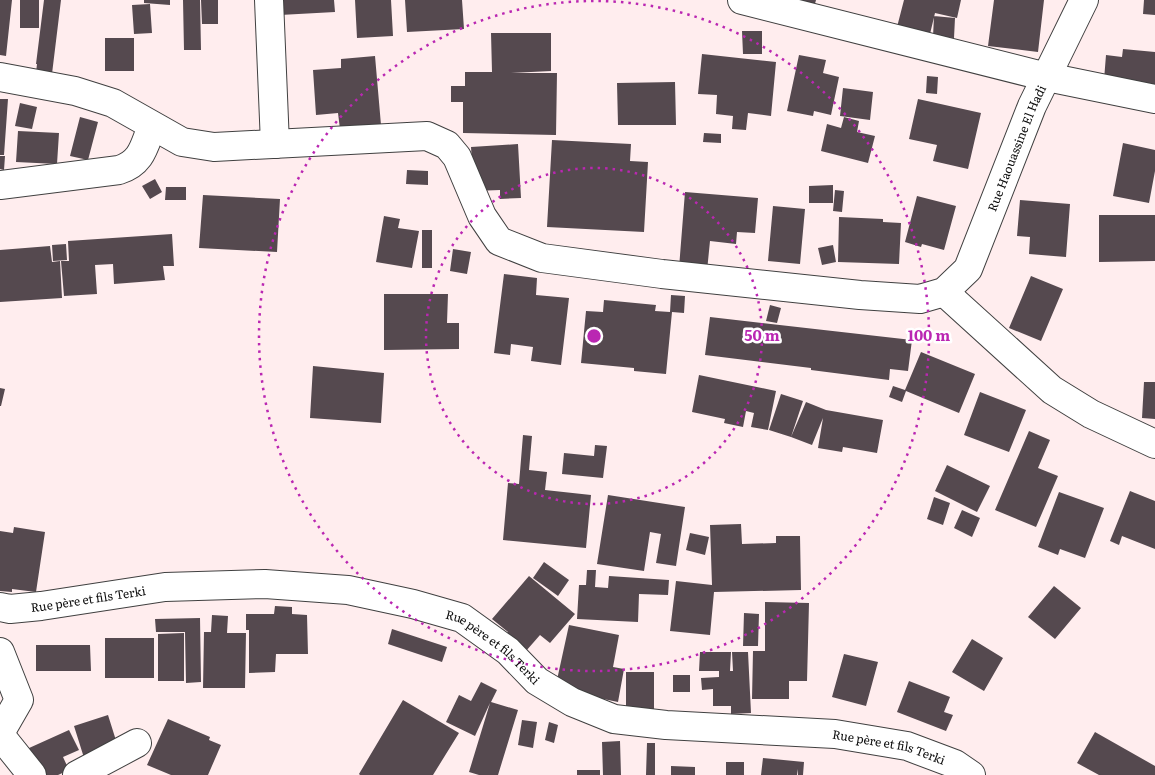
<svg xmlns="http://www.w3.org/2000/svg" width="1155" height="775" viewBox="0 0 1155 775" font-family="Literata,serif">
<rect width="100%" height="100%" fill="#ffedee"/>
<path fill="#55494f" d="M0 0H12L6 56 0 55Z
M20 0H39V28H20Z
M44 0H61L51 82 35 81 37 64H36Z
M144 0H170V5L144 3Z
M183 0H200L201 50H184Z
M201 0H218V24H202Z
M279 0H334L335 12 280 15Z
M355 0H391L393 36 357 38Z
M405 0H462L464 29 407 32Z
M796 0H816L813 11Z
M904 0H961L957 18 935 13 930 34 897 27Z
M994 0H1044L1038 52 988 46Z
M1144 0H1155V15L1143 14Z
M150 4 152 33 134 34 132 5Z
M934 16 955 18 954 38 933 37Z
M742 31H762V54H743Z
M491 33H551V71L511 73H557L556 135 463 133V102H451V86H465V72H492Z
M105 38H134V71H105Z
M1123 49 1155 52V86L1104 80 1106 55 1122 57Z
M702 54 776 62 771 116 748 113 746 130 732 129 733 116 716 114 717 95 698 94Z
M799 55 826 60 823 73 839 77 831 115 814 111 813 116 787 111Z
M375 56 381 125 340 129 338 113 316 115 313 70 341 68V59Z
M927 76 938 77 937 94 926 93Z
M675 82 676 125H618L617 83Z
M843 88 873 92 870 120 840 116Z
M0 99H8L4 155H0Z
M918 99 981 113 968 169 933 161 937 145 909 139Z
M20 103 37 107 32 129 15 126Z
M80 117 98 122 88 160 70 156Z
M844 117 859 121 857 132 875 136 868 163 821 151 827 124 841 128Z
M18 131 59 133 57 164 16 162Z
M704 133 721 134V143L703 142Z
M552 140 631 144 630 161 648 162 644 232 547 227Z
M1123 143 1155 150V171L1149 203 1113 196Z
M518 144 521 198 500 199V190L474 191 471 147Z
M0 156H5L4 170 0 169Z
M407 170 428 171V185L406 184Z
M155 179 162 192 150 199 142 186Z
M833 185V203H809V186Z
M166 187H186V200H165Z
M835 190 844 191 842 212 833 211Z
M685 192 758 198 755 233 737 232 736 244 710 241 707 271 679 268Z
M203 195 280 199 277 252 199 248Z
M917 196 956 206 944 250 922 244 921 247 905 242Z
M1020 200 1070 204 1066 257 1029 254 1030 237 1017 236Z
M773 206 805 209 800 264 768 261Z
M1099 215H1155V261L1099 262Z
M384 216 400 219 398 228 419 231 412 268 376 262Z
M839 217 883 219V222L901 223 899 264 838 262Z
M422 230H432V268H422Z
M172 234 174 266H163L165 280 114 284 113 264 95 265 97 294 64 296 61 261H69L68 241Z
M66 244 67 260 53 261 52 245Z
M833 245 836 262 822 265 818 248Z
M50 246 52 262 60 261 62 298 0 302V250Z
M453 249 471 252 467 274 450 271Z
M504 274 537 278 536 295 569 298 561 365 531 361 533 347 511 344 510 355 494 353Z
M1031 276 1063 289 1041 341 1009 328Z
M384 294H448L447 323H459V349L384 350Z
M671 295 685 296 684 313 672 312 666 374 634 371V368L581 363 586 311 603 312 604 300 656 305 655 311 670 312Z
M770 305 781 308 777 323 766 321Z
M710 317 912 340 908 371 890 369 889 380 811 370V368L705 355Z
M921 352 975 374 959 413 906 391 902 402 889 397 893 386 905 390Z
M313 366 384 373 381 423 310 418Z
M699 375 776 391 768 430 751 427 754 413 746 411 743 427 724 423 725 419 692 412Z
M1144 382H1155V419L1142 418Z
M0 388 5 389 1 406H0Z
M980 392 1026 410 1009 452 964 435Z
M781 394 803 401 791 437 769 430Z
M806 402 826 410 883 420 877 453 843 447 842 452 818 448 823 418 812 445 791 437Z
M1029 431 1050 440 1038 468 1058 476 1036 527 995 510Z
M523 435 532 436 529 470 547 472 545 490 591 495 586 548 503 540 508 483 519 484Z
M595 445 607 446 603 478 562 474 564 453 594 456Z
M947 465 990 486 977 512 935 491Z
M1130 491 1155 501V549L1122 536 1119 545 1110 541Z
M1059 492 1104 508 1085 558 1060 549 1058 555 1038 547Z
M608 495 685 507 676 566 656 563 661 534 650 532 644 571 597 564Z
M934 497 950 503 943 525 927 519Z
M962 510 980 518 972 537 954 528Z
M741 524 742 544 776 543V536H800L801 590 714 592 710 635 670 631 676 581 712 585 710 525Z
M14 527 45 532 36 592 12 589V592L0 591V531L13 533Z
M690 533 709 537 705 555 686 550Z
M544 562 569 580 558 596 533 578Z
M587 570H596L595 587 608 588 609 576 669 580 668 595 639 594 638 622 577 619 579 585H586Z
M529 576 575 614 550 643 540 635 526 651 506 634 508 632 492 619Z
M1054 586 1081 608 1055 639 1028 617Z
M765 602 809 603 807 681H789V699H752L753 651H765Z
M275 606 292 607V614L307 615 308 654H276L275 672 249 673V630H246V614H274Z
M744 613 759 614 758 646H743Z
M212 615 228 616 227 633H246L245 688H203L204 632H211Z
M200 618 201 682 186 683 185 632H156L155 619Z
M569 625 619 635 613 667 624 669 618 702 555 689Z
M392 629 447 647 442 662 388 644Z
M184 633V681H158V634Z
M105 638H154V678H105Z
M972 639 1003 658 984 691 952 672Z
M36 645H90L91 671H36Z
M700 652H731L730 671H733L732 652H748L751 713 731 714V706H713V689L702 690 701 678 719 677V671H699Z
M844 654 878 662 866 706 832 697Z
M626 672H654V712L626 711Z
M673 675H690V692H673Z
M909 681 950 697 944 712 953 715 946 731 897 712Z
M481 682 497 690 491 702 518 710 498 775H479L469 772 490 703 475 736 446 722 459 695 471 701Z
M403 700 459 733 433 775H360L359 774Z
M108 715 119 750 85 761 74 726Z
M168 719 210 737 209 740 221 745 208 775H171L147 765Z
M522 720 537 722 533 748 518 745Z
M549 722 558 725 554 743 545 740Z
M69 730 79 750 63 757 69 770 58 775H28L18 753Z
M1095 732 1155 766V775H1099L1077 763Z
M620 741 621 775H603L602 742Z
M647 743H655V775H646Z
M763 758 804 762 803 775H798V769L797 775H761Z
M726 762H744V775H726Z
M671 766 695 767V775H671Z
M577 770H600V775H577Z"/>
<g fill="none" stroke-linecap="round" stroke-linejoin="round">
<defs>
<g id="minor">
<path d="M269 0 275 144"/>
<path d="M742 0 1047 77 1155 99"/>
<path id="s1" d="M0 77 75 91 113 103 182 142 214 147 427 136 447 145 457 157 482 216 499 241 542 258 662 274 860 295 920 299 944 292 968 269 1032 106 1084 0"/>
<path d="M0 185 119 170C142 163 144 146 152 126"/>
<path d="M944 292 1052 390 1091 414 1155 444"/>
<path id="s2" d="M0 607 10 609 41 606 165 587 265 584 348 590 413 604 462 618 508 651 537 681 572 702 614 719 666 725 835 734 907 746 955 764 971 775"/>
<path d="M0 652 19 700 0 733"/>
<path d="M0 735 32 775"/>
<path d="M77 775 137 743"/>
</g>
</defs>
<use href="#minor" stroke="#404040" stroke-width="30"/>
<use href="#minor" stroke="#fff" stroke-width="28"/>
</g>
<g fill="none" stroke="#ba27b2" stroke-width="2.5" stroke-dasharray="2.5 5">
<circle cx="594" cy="336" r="168"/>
<circle cx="594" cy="336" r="335"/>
</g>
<g text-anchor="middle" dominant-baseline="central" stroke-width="5" stroke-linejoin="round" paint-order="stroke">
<g font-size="12" fill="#0d0d0d" stroke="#fff">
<text stroke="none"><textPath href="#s1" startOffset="1188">Rue Haouassine El Hadi</textPath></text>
<text stroke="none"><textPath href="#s2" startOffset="89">Rue père et fils Terki</textPath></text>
<text stroke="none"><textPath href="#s2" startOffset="509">Rue père et fils Terki</textPath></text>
<text stroke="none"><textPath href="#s2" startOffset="929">Rue père et fils Terki</textPath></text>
</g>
</g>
<circle cx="594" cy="336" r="8" fill="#ba27b2" stroke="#fff" stroke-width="2.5"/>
<g font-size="15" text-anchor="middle" font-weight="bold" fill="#ba27b2" stroke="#fff" stroke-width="5" stroke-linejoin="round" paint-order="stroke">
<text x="762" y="341">50 m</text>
<text x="929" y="341">100 m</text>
</g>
</svg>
